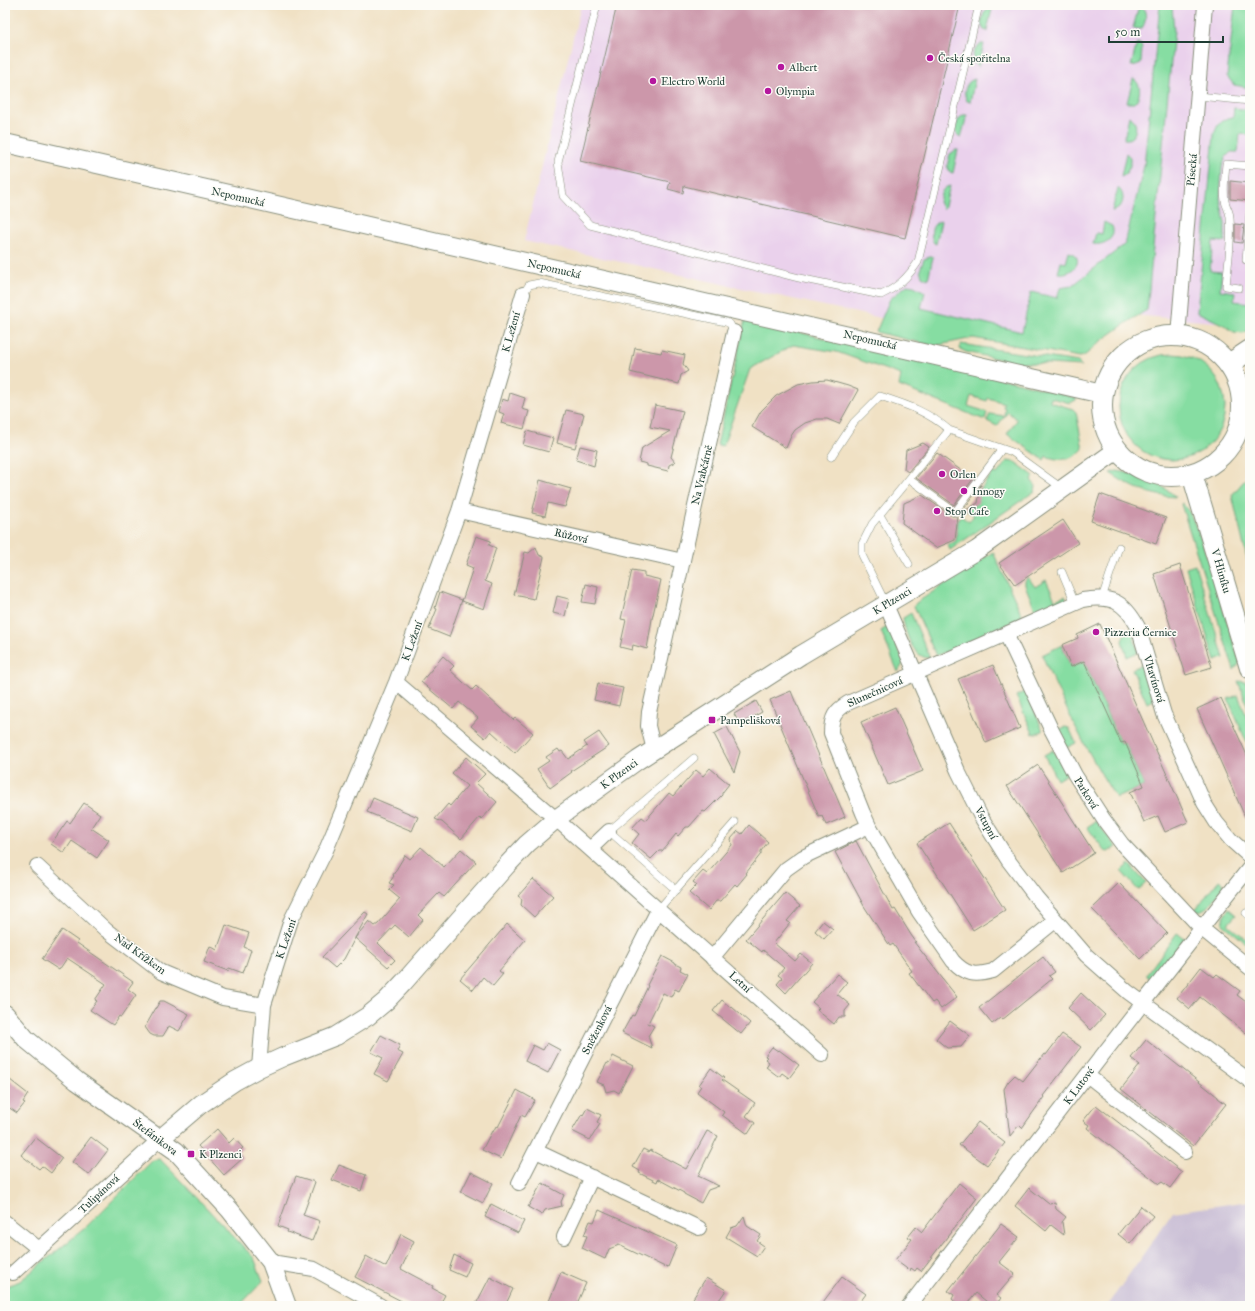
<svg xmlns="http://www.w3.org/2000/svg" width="1255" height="1311" viewBox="0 0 1255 1311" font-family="'IM FELL Great Primer',serif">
<rect width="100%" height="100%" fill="#fdfcf7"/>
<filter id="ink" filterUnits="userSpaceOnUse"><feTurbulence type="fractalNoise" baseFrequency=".025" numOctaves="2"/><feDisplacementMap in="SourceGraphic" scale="8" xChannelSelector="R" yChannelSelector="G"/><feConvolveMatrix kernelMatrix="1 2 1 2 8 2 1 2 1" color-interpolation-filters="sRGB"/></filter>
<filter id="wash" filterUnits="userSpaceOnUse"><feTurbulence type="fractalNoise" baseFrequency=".012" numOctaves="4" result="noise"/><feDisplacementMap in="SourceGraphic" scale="16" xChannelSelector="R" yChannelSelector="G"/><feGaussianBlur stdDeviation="0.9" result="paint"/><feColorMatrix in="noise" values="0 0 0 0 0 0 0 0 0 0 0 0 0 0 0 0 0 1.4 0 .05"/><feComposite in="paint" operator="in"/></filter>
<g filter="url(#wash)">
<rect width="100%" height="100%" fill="#f0e1c4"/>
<path fill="#ead1ec" d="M581 5H1250V322L1247 325 1076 310 1027 348 973 338 524 241Z"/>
<path fill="#cabfd6" d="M1250 1201V1306H1107L1173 1212Z"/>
<path fill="#86dda2" stroke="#528d6b" d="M1160 5H1172L1174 31 1147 310C1130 320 1113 332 1097 344 1092 348 1087 356 1080 357L973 338 934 346 876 332 890 299 907 285 914 286 925 292 921 308 1022 332 1031 292 1057 298 1060 288 1072 286 1125 244 1144 166Z
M1235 5H1250V57L1248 75H1250V88L1234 85 1227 76Z
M1139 6 1143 8C1147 13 1146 23 1142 28L1140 29 1133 28Z
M989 8 992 9 987 31 984 30 981 24 984 12Z
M1137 43 1140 44 1142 48 1141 63 1136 65 1131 66Z
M981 44H984L978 67C970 62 972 48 981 44Z
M975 79 970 102 967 101C962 92 966 81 975 79Z
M1133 79C1142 83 1141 97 1134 103H1127Z
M1234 108 1250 110V135L1240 134 1238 152H1231L1226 157 1222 167 1220 198 1225 223V242L1213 241 1210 271 1222 272 1220 290 1235 292 1234 301 1250 303V330L1243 333 1234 332 1224 325 1197 312 1214 135C1217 124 1221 119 1233 117Z
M963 115H967L961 138 959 137C954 130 956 120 963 115Z
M1129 116C1140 121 1137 141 1124 139Z
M956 150H958L953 173 950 172 947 166 950 154Z
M1126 153 1130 157V166L1126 174 1121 176Z
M950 186 944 209 942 208 939 202C941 194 941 188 950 186Z
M1118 188C1127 195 1123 210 1112 211Z
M941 221 936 244 934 243C929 235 931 223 941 221Z
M1104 222 1112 226C1117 238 1104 246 1093 244L1096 233 1102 234Z
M1069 252C1087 258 1073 276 1058 273L1061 262 1066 263Z
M930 257H933L928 279 922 276 920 270 924 259Z
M745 320 1020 383 1076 398V400L1070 403 1051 398 1050 402 1073 409 1076 412 1083 449C1073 460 1060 462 1046 456L1044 460 1007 434 1017 420 1008 412 997 426 987 421 990 414 1004 416 1005 408 1003 407 1004 403 988 398 987 401 971 396 968 406 987 412 985 420 899 386 901 375 837 352 793 345 750 369 723 446 717 445Z
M961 344 1078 362 1082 366 1013 362 966 352 960 349Z
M1119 407a53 53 0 1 1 106 0a53 53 0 1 1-106 0Z
M1007 461 1015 462 1034 476 1031 480 1036 486 1035 491 950 550 948 545 956 541 958 520 961 516 969 522 974 515 966 510 993 472 997 474Z
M1117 471C1138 474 1161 483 1176 497 1150 496 1132 488 1110 473Z
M1250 474V572L1232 495Z
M1182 503 1190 513 1201 539 1240 663 1234 670 1181 504Z
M993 552 1022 615V618L936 656 914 606 916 603Z
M1195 565 1224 658 1215 661 1186 568Z
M1028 577 1035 587 1046 580 1055 600 1065 596 1067 600 1041 611 1035 609 1025 585V581Z
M911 613 930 658C913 659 905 632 903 618Z
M887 627 890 630 904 662 898 672 881 631Z
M1131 628 1138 652 1127 657 1122 641 1124 635Z
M1062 645 1071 667 1084 661 1120 743 1125 742 1144 786 1116 798C1087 753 1064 705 1042 655Z
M1142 665 1154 700 1147 703 1132 669Z
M1238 681 1246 682 1250 693V712Z
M1026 691 1043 731 1033 734 1032 731 1016 696Z
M1238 695 1250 725V750L1228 699Z
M1065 727 1069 728 1076 743 1066 748 1058 730Z
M1053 750 1067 774 1057 780 1044 755Z
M1096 821 1116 847 1108 852 1105 851 1087 827Z
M1129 864 1146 883 1138 890 1121 871Z
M1219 880 1225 885C1217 895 1208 913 1194 911Z
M1229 909 1236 915 1228 924 1250 942V946L1223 924 1224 916Z
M1177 933 1184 938 1152 980 1147 976V974Z
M160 1159 254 1258 263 1281 239 1306H5V1287L20 1281 85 1228 153 1160Z"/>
<g id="blocks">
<path fill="#cc97aa" d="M617 5H960L905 238 684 186 683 193 668 189 670 182 580 161Z
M1230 181 1250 183V201L1230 199Z
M1235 224 1244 225 1242 243 1235 242Z
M635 348 661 353 662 350 685 355 683 364 688 371 681 375 679 384 630 372Z
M827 380 848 386 858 390 839 424 827 419H817L805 423 795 430 791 436 786 448 752 427 761 411 776 396 798 384 813 381Z
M510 393 525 398 522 409 529 411 524 429 501 423 504 414 499 412 502 399 508 401Z
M655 405 683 411 671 457 675 462 669 465 668 471 647 466V464L639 462 642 448 670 431 650 427Z
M566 410 584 414 575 448 557 443Z
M527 431 553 438 549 452 523 445Z
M923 443 929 447 908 472 904 469 906 450Z
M580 446 597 450 594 466 576 460Z
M937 453 973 479 954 505 916 478Z
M540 480 571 489 565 507 548 503 545 516 532 513Z
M981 485 978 503 962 512Z
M1100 494 1166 518 1156 544 1091 521Z
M922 495 952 516H958L955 540 936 548 902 523 904 503Z
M1063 520 1078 543 1015 585 999 563Z
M476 536 491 541 489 545 496 548 485 581 492 584 484 609 462 601 473 568 466 565Z
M536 547 539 555 544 557 534 599 514 595 525 552 529 553Z
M1180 565 1212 667 1186 675 1154 574Z
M632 570 644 572V576L661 580 652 619 647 649 633 645 632 650 620 647 626 620 621 619Z
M586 584 598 587 595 604 582 602Z
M440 592 462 600 449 637 429 629 437 609 435 608Z
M557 596 569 599 565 616 553 613Z
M1100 624 1188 822 1165 832 1158 816 1144 822 1130 792 1144 786 1125 742 1121 743 1084 661 1071 667 1062 645 1078 638 1077 635Z
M443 656 454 666 450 670 463 682 472 690 476 686 513 720 515 718 533 733 515 753 491 731 485 738 471 726 478 718 459 702 453 709 421 682Z
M993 665 1020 728 986 743 958 679Z
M598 683 623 688 619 706 594 700Z
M791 691 797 706H798L845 817 826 825 822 816 819 817 770 700Z
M1221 698 1250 762V828L1197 709Z
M756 701 762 712 740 724 734 714Z
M895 707 923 771 888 785 861 722Z
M727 727 740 752 734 772 714 734Z
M599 732 609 746 571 771 572 772 550 788 537 769 549 761 546 757 558 749 560 752 562 751 568 759 587 746 584 742Z
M466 757 485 774 476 783 497 802 482 819 480 817 461 839 442 822 435 819 448 804 450 806 467 786 452 773Z
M1038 765 1094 853 1063 873 1007 786Z
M710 768 729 784 722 793V795L705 812 703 811 689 827H686L678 836 676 834 662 851H659L651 859 632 843 639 834 632 828 642 817 646 820 669 793 673 796 696 770 703 776Z
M373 798 418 817 412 831 367 812Z
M84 803 100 814 91 828 109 840 97 858 72 841 64 853 51 844 67 821 70 823Z
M949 823 1005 910 973 930 917 843Z
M749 825 768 842 761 851V854L746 873 747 874 737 886 735 884 720 901H716L709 910 689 893 697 885 693 882 703 871 707 874 732 845 731 839 738 831 742 834Z
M856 841 893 910 895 909 911 935 916 942H914L957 997 941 1009 935 1001 932 1003 909 973 912 971 893 944 890 946 864 906 835 852Z
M421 847 444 867 461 849 476 862 444 897 439 893 418 915 423 920 409 937 395 925 378 943 395 960 388 967 355 938 344 959 335 968 322 957 365 912 368 914 355 938 369 921 375 926 378 924 400 899 389 890 394 885 389 883 394 876 393 875 405 855 410 859Z
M533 879 553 896 534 917 521 905 522 899 518 896Z
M1119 883 1167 933 1140 959 1092 909Z
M785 893 800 906 787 921 790 923 774 943 795 961 801 954 812 963 786 993 777 984 782 978 778 975 784 968 763 950 762 952 746 939Z
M823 921 833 929 824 939 815 931Z
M507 924 525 940 499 971 503 974 493 986 483 977 473 990 460 979Z
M226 925 249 933 244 947 251 950 243 973 229 968 228 971 204 962 210 946 217 950Z
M62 930 78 941 77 943 133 982 128 989 136 995 121 1017 119 1016 113 1025 90 1010 97 1001 95 1000 106 984 67 958 59 970 42 959Z
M662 956 675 963V964L681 967 680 970 688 974 679 991 675 989 671 997 663 993 648 1023 654 1026 648 1036 652 1048 622 1033 632 1015 634 1016 648 986 647 985Z
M1043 957 1055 972 1049 976 1052 979 1002 1020 1000 1018 992 1024 979 1008Z
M1201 967 1214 977 1217 974 1240 991 1237 995 1250 1005V1036L1200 997 1190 1009 1177 998Z
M837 974 847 982 837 994 850 1005 845 1011V1017H839L834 1024 817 1010 819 1008 812 1002Z
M1081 993 1105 1015 1091 1030 1068 1008Z
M722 1000 731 1008 732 1007 750 1023 741 1034 713 1011Z
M160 1001H164L189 1014 179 1031 169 1026 163 1036H154L150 1034 145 1027Z
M950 1021 970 1036 961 1047 947 1048 936 1039Z
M1062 1034 1081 1047 1043 1096 1044 1097 1022 1128 1019 1125 1010 1136 1004 1089 1008 1082 1015 1075 1023 1081 1044 1054 1046 1055Z
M381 1035 400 1045 397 1051 403 1054 388 1081 374 1074 383 1058 371 1052Z
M1146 1040 1218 1097V1098L1226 1104 1193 1146 1121 1089 1140 1065 1131 1058Z
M547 1043 560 1050 548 1073 525 1061 533 1045 543 1050Z
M772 1047 778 1051 779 1050 799 1065 789 1078 782 1073 779 1077 766 1067 769 1062 765 1059 767 1057 765 1056Z
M613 1056 633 1066 619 1093 614 1090 606 1092 604 1085 597 1082 607 1063 609 1064Z
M711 1068 724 1078 722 1080 755 1103 746 1116 755 1123 748 1134 722 1115 724 1112 697 1092 701 1086 699 1085Z
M5 1076 28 1094 23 1102 25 1103 17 1113 5 1105Z
M517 1090 535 1100 525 1117 521 1115 501 1159 482 1150 492 1131 493 1132 496 1126 498 1127Z
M1096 1105 1182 1172 1170 1188 1162 1182 1159 1184 1087 1128 1089 1125 1083 1121Z
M587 1108 601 1115 597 1122 600 1124 590 1140 572 1131 582 1114 583 1115Z
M978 1122 1005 1143 987 1165 959 1145Z
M217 1129 229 1143 234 1138 243 1148 238 1152 243 1158 224 1175 198 1146Z
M707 1131 718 1136 698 1176 719 1186 708 1190 701 1203 684 1194V1193L658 1179 657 1182 639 1173 640 1171 633 1167 643 1149 649 1152 650 1150 686 1169Z
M35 1137 62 1158 51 1173 42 1166 39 1169 21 1155Z
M91 1137 108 1150 89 1175 72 1162Z
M339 1165 366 1175 361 1191 332 1180Z
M471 1172 493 1183 483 1203 461 1192Z
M296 1176 315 1182 303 1215 320 1221 312 1241 287 1232 288 1230 278 1226Z
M542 1183 564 1195 561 1202 562 1206 545 1210 542 1215 528 1207Z
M959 1183 977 1198 921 1271 917 1268 915 1271 911 1268 910 1271 895 1260 912 1239 908 1237 916 1227 922 1232Z
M1029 1188 1049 1204 1055 1203 1056 1209 1066 1217 1062 1222 1064 1235 1051 1225 1046 1231 1015 1206Z
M491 1204 524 1221 518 1233 485 1217Z
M1141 1206 1153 1216 1130 1244 1118 1234Z
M599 1210 677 1245 668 1267 665 1266V1267L619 1245 609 1249 605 1259 582 1248 587 1236 584 1235 590 1221 594 1222Z
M744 1216 747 1226 761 1235 757 1241 764 1246 757 1256 726 1237 731 1228 737 1226Z
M1001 1224 1019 1237 999 1262 1015 1274 997 1295 1001 1298 995 1306H992L976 1293 966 1306H960L952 1299 954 1295 948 1291Z
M401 1234 414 1241 401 1269 433 1286 432 1288 445 1295 439 1306H411L355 1277 366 1256 386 1267Z
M454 1255 471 1263 465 1277 449 1270Z
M561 1272 586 1283 576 1306H547Z
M490 1277 513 1289 505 1306H475Z
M842 1277 866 1294 857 1306H820Z
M706 1278 726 1290 715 1306H702L692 1300Z"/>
</g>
</g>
<g filter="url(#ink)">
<use href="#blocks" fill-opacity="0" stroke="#888f7c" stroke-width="1"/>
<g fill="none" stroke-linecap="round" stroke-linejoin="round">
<defs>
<path id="service" d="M597 5 558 162 563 196 590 225 799 278 881 295C898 287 908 277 918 262L979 5
M1198 96 1250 101
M1250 212 1246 260 1250 261
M1239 288 1226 286C1228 264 1232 241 1230 218 1230 211 1226 207 1225 201 1223 189 1225 176 1226 164L1250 166
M523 294 529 285 539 283 726 322 730 324 734 332
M831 457 854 422 880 396C907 405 927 411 949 430
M909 479 955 512 1002 449
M880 515 909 564
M1062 572 1075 603
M1102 598 1119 547
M886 604 862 555V544L872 524 949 430 1012 452 1063 489
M676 890 609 831 694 758
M658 910 735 822
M1246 913 1250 917"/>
<path id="minor" d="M1178 336 1205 5
M1241 422 1250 424
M459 511 683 561
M886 605 958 771 981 817 1008 860 1036 897 1086 955 1128 992 1250 1081
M1006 634 1051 729 1075 775 1104 820 1122 844 1201 928 1250 968
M396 682 556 819 822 1055
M654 750 648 726 649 712 734 332
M590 849 609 831
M37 866 106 930 161 972 223 998 264 1005
M1055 921 993 971C975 976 966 975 953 961L919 912 869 826 863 813 831 733C831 717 835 711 848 703L1083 600C1111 595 1124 601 1138 627L1164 714 1197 787 1204 803 1216 822 1231 840 1250 857
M712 958 786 869 803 857 869 826
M259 1068 264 1005 291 920 326 850 396 682 459 511 523 294
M1087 1075 1185 1152
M536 1151 699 1228
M519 1183 658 910
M5 1222 39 1249
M564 1237 592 1177
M271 1262 314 1269 381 1306
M13 1273 160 1139
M909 1306C1022 1160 1134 1012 1250 867"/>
<path id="tertiary" d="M5 143 1102 394
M5 1014 26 1039 77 1081 176 1151 230 1210 271 1262 287 1306
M160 1139 201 1104 235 1081 259 1068 283 1057 336 1036 368 1016 386 1001 404 982 507 865 527 844 556 819 638 760 801 655 977 550 1117 450"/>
<path id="secondary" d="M1102 406a70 70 0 1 1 140 0a70 70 0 1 1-140 0Z
M1229 364 1250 350
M1192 474 1250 668"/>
</defs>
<use href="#service" stroke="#888f7c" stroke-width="8"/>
<use href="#minor" stroke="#888f7c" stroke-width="16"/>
<use href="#tertiary" stroke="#888f7c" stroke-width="20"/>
<use href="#secondary" stroke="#888f7c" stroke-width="22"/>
<use href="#service" stroke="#fff" stroke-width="7"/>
<use href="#minor" stroke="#fff" stroke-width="14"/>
<use href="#tertiary" stroke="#fff" stroke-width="18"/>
<use href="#secondary" stroke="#fff" stroke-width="20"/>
</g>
</g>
<g fill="#b5179e" stroke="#fdfcf7" stroke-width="1.5">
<circle cx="930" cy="58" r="4"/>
<circle cx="781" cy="67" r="4"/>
<circle cx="653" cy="81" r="4"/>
<circle cx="768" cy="91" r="4"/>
<circle cx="942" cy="474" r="4"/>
<circle cx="964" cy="491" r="4"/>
<circle cx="937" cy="511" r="4"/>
<circle cx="1096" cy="632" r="4"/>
<rect x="708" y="716" width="8" height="8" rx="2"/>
<rect x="187" y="1150" width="8" height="8" rx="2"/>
</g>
<g text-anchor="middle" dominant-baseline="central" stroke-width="3" stroke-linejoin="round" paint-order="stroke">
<g font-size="11" fill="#1f3d34" stroke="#fdfcf7" text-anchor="start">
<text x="938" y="58">Česká spořitelna</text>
<text x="789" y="67">Albert</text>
<text x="661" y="81">Electro World</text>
<text x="776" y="91">Olympia</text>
<text x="950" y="474">Orlen</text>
<text x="972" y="491">Innogy</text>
<text x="945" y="511">Stop Cafe</text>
<text x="1104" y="632">Pizzeria Černice</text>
<text x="720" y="720">Pampelišková</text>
<text x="199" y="1154">K Plzenci</text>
</g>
<g font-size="11" fill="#1f3d34" stroke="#fdfcf7">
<text transform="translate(1192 170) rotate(-85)">Písecká</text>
<text transform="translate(238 197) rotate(13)">Nepomucká</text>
<text transform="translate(554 269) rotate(13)">Nepomucká</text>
<text transform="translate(511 332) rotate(-74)">K Ležení</text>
<text transform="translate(870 340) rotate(13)">Nepomucká</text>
<text transform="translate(702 475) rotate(-77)">Na Vrabčárně</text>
<text transform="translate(571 536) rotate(13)">Růžová</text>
<text transform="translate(1221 571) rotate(74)">V Hliníku</text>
<text transform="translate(892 601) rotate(-31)">K Plzenci</text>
<text transform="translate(412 641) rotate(-70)">K Ležení</text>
<text transform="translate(1154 679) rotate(73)">Vltavínová</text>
<text transform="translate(875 692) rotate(-24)">Slunečnicová</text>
<text transform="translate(619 774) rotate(-36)">K Plzenci</text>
<text transform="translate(1086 793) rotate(58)">Parková</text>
<text transform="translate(986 823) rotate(61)">Vstupní</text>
<text transform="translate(286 939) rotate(-71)">K Ležení</text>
<text transform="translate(140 954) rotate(36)">Nad Křížkem</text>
<text transform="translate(740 982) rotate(42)">Letní</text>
<text transform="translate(597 1030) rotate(-63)">Sněženková</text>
<text transform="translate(1079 1086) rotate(-53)">K Lutové</text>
<text transform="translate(155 1137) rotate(37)">Štefánikova</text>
<text transform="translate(99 1194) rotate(-43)">Tulipánová</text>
</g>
</g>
<rect width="1255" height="1311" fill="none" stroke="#fdfcf7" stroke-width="20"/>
<path d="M1109 36v6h114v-6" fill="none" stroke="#1f3d34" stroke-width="2"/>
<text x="1115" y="36" font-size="12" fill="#1f3d34" stroke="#fdfcf7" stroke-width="3" paint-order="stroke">50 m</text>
</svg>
